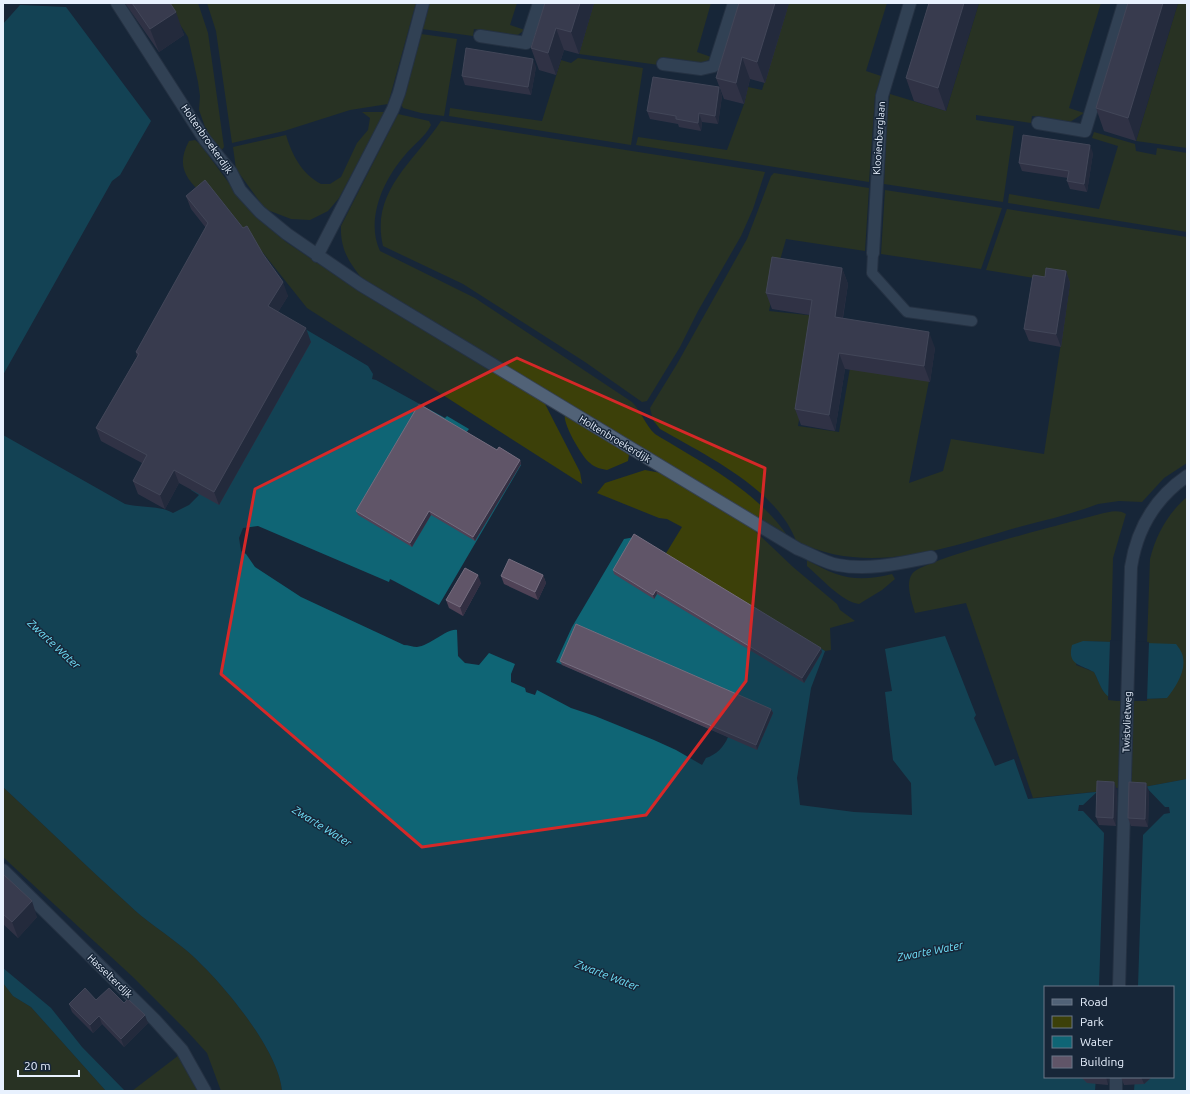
<svg xmlns="http://www.w3.org/2000/svg" width="1190" height="1094" viewBox="0 0 1190 1094" font-family="Ubuntu,sans-serif">
<rect width="100%" height="100%" fill="#172638"/>
<path fill="#3c4009" d="M166 3H198L208 33 224 147 221 151 209 138 199 110 200 96 198 82 188 37Z
M207 3H416L388 104 350 110 284 131 232 143 216 31Z
M429 3H517L510 25 525 30 516 36 474 29 473 36 422 29Z
M594 3H711L697 52 711 57C704 69 673 60 660 58L659 65 579 54Z
M789 3H887L866 71 881 76 875 96 869 182 636 145 638 137 727 150 744 104 748 87 762 90Z
M979 3H1101L1069 108 1084 113 1070 122 1032 116 1031 123 976 115V120L1014 126 1003 202 884 184 887 118 890 94 946 111Z
M1178 3H1187V148L1136 141Z
M421 34 457 39 444 116 421 113 403 108 401 104Z
M578 58 643 68 631 145 449 116 450 108 542 121 561 60 571 63Z
M362 112H385L339 198 328 211 310 220 291 219 265 209 236 169 233 147 286 135C292 155 302 174 321 184H330L341 177 357 143 368 130 370 118Z
M398 114 429 121 431 125C426 136 413 145 405 155 384 179 365 219 380 251L475 298 632 402C642 412 645 425 655 434 702 463 757 490 789 538L364 281C350 264 340 250 341 226Z
M441 121 765 172 753 209 741 236 698 311 680 347 647 401 642 402 585 362 463 284 383 246C370 191 415 161 441 121Z
M1094 132 1135 144 1136 151 1156 155 1157 148 1187 153V232L1008 203 1009 194 1099 209 1118 146 1092 138Z
M195 140 200 144 240 198 286 242 334 274 544 402 580 472 582 484 307 308 213 190 204 195C185 179 176 165 189 141Z
M774 173 869 188 865 251 786 239 777 271 769 311 816 316 798 426 839 432 850 368 929 381 909 483 943 471 951 439 1044 454 1070 284 986 270 1007 209 1187 237V463L1164 478 1142 502 1119 501 1098 504C1073 514 1045 520 1019 527 947 548 868 577 796 541 777 489 705 455 660 429L653 420 650 408 677 364 747 239 771 176Z
M885 190 1002 208 981 269 881 254Z
M565 414 629 454 628 461 607 470C601 469 594 467 590 463 582 457 562 423 565 414Z
M645 470 661 473 753 529 793 567 837 604 840 610 855 621 830 628 831 650 825 651 665 555 682 527 667 519 659 518 597 493 605 483Z
M1187 497V779L1144 787 1033 798 966 603 915 613C912 602 905 584 912 574 922 559 1072 522 1100 514 1109 512 1118 509 1126 514L1113 558 1111 642 1083 641 1076 665 1094 672 1103 691 1117 700 1167 698 1147 644 1150 559C1156 535 1168 513 1187 497Z
M807 560C839 578 856 583 892 574L895 579 882 590 859 604C842 602 820 577 807 566Z
M3 787C44 825 85 865 127 903 145 921 167 934 186 950 218 977 279 1049 282 1091H221L207 1053 186 1030 134 978 3 857Z
M3 983 13 996 31 1007 106 1091H3Z
M183 1052 204 1091H132Z"/>
<path fill="#0f6575" fill-rule="evenodd" d="M20 5 66 7 151 121 120 175 112 181 3 375V24Z
M295 323 368 366 373 374 372 379 376 380 445 418 447 416 469 429 466 433 521 465 439 605 394 581 390 579 389 582 258 526 243 528 239 538 241 551 246 554 255 567 301 597 404 645C408 645 413 647 417 647 430 646 447 628 457 630L458 656 465 663 479 665 489 653 515 664 511 674V682L525 688 526 692 535 695 537 690 571 708 595 716 654 740 676 750 702 765 706 758C716 755 724 747 728 737L556 662 572 627 624 539 635 537 825 651 811 688 797 778 800 805 854 812 912 815 911 783 893 760 885 692 892 691 885 649 945 636 976 715 974 718 995 766 1014 759 1028 799 1144 787 1187 779V1091H282C279 1049 218 977 186 950 167 934 145 921 127 903 85 865 44 825 3 787V435L125 504C140 508 159 505 173 513L189 505 199 495 191 490ZM1045 987H1173V1077H1045Z
M1083 641 1176 644C1179 648 1183 653 1183 658 1186 671 1175 688 1167 698L1117 700C1102 697 1101 685 1094 672 1080 664 1067 665 1072 645Z
M3 968 51 1008 82 1047 125 1091H106L31 1007 13 996 3 983Z"/>
<path fill="#172638" d="M1110 640 1149 642 1147 701H1117L1108 700Z
M1144 785 1165 807H1169L1170 813 1164 814 1143 835 1138 987H1099L1104 833 1083 811H1078L1079 805H1083L1099 790Z
M1096 1077H1135L1134 1091H1095Z"/>
<g fill="none" stroke-linecap="round" stroke-linejoin="round">
<defs>
<path id="service" d="M873 253 872 273 907 312 972 321"/>
<path id="minor" d="M117 3 205 140 231 172 240 190 260 212 287 234 361 285 798 549C811 554 825 563 838 565 869 571 901 563 931 557
M480 36 526 43 539 3
M663 64 701 69 714 66 734 3
M1038 123 1085 131 1124 3
M873 253 882 96 910 3
M317 256 393 109 399 93 423 3
M3 870 155 1020 182 1050 205 1091
M1119 987 1131 567C1137 528 1155 498 1187 476
M1116 1091V1077"/>
</defs>
<use href="#service" stroke="#354050" stroke-width="12"/>
<use href="#minor" stroke="#354050" stroke-width="14"/>
<use href="#service" stroke="#516277" stroke-width="10"/>
<use href="#minor" stroke="#516277" stroke-width="12"/>
</g>
<path fill="#4f4256" d="M125 3H170L184 35 159 52Z
M545 3H594L579 54 564 50 556 75 539 70 531 48Z
M739 3H789L765 83 750 79 744 104 724 99 716 78Z
M929 3 946 111 914 101 906 78Z
M1128 3 1136 141 1104 131 1096 108Z
M536 67 531 95 465 85 462 76Z
M719 87 722 96 718 124 702 122 701 131 679 127 678 124 650 119 647 111Z
M1093 153 1087 192 1070 189 1067 181 1068 178 1022 171 1019 163Z
M186 196 263 254 288 296 278 312 311 342 219 505 179 483 165 509 138 494 133 481 142 463 101 441 96 428 137 357 136 352 206 228 191 209Z
M842 268 848 284 843 318 935 348 930 382 845 369 835 431 801 425 795 409 810 315 772 309 766 293Z
M1066 271 1070 283 1061 347 1029 341 1024 329 1045 277Z
M497 450 520 460 521 464 475 541 431 515 412 547 358 515 356 511Z
M613 570 822 652 804 683 657 594 654 599 614 574Z
M543 575 546 583 538 600 504 584 501 576Z
M481 583 463 616 449 608 446 600Z
M560 661 771 709 773 713 757 750 562 665Z
M1117 790 1116 826 1099 825 1096 817Z
M1149 791 1148 827 1131 826 1128 818Z
M3 874 37 917 18 938 3 924Z
M96 1000 124 1003 148 1023 124 1047 102 1024 93 1033 72 1012 69 1004Z
M1081 1077H1109L1108 1085 1087 1083Z
M1121 1077H1152L1144 1084 1124 1085Z"/>
<path fill="#322f42" d="M580 3H594L579 54 571 32Z
M775 3H789L765 83 757 62Z
M964 3H979L946 111 938 88Z
M1163 3H1178L1136 141 1128 118Z
M176 12 184 35 159 52 150 29Z
M556 28 564 50 556 75 548 53Z
M742 57 750 79 744 104 736 83Z
M533 59 536 67 531 95 528 87Z
M719 87 722 96 718 124 715 116Z
M699 113 702 122 701 131 698 123Z
M1090 145 1093 153 1087 192 1084 184Z
M842 268 848 284 840 333 835 317Z
M1066 271 1070 283 1061 347 1056 334Z
M283 282 288 296 273 320 268 306Z
M306 328 311 342 219 505 214 492Z
M929 332 935 348 930 382 924 366Z
M839 353 845 369 835 431 829 415Z
M520 460 521 464 475 541 473 537Z
M174 470 179 483 165 509 160 495Z
M429 511 431 515 412 547 410 543Z
M478 575 481 583 463 616 460 607Z
M543 575 546 583 538 600 535 592Z
M656 590 657 594 654 599 653 595Z
M821 648 822 652 804 683 802 678Z
M771 709 773 713 757 750 756 745Z
M1114 782 1117 790 1116 826 1113 818Z
M1146 783 1149 791 1148 827 1145 819Z
M32 901 37 917 18 938 12 922Z
M145 1015 148 1023 124 1047 121 1039Z
M99 1016 102 1024 93 1033 90 1025Z
M1106 1077H1109L1108 1085Z
M1141 1077H1152L1144 1084Z"/>
<path fill="#605568" stroke="#756d7f" d="M132 3H170L176 12 150 29Z
M545 3H580L571 32 556 28 548 53 531 48Z
M739 3H775L757 62 742 57 736 83 716 78Z
M929 3H964L938 88 906 78Z
M1128 3H1163L1128 118 1096 108Z
M466 48 533 59 528 87 462 76Z
M653 77 719 87 715 116 699 113 698 123 676 119V116L647 111Z
M1023 135 1090 145 1084 184 1067 181 1069 171 1019 163Z
M205 180 243 228 247 226 263 254 283 282 268 306 306 328 214 492 174 470 160 495 133 481 147 455 96 428 139 354 136 352 208 223 186 196Z
M772 257 842 268 835 317 929 332 924 366 839 353 829 415 795 409 812 300 766 293Z
M1046 268 1066 271 1056 334 1024 329 1033 275 1045 277Z
M419 404 497 450 499 447 520 460 473 537 429 511 410 543 356 511Z
M634 534 821 648 802 678 656 590 653 595 613 570Z
M509 559 543 575 535 592 501 576Z
M465 568 478 575 460 607 446 600Z
M576 624 771 709 756 745 560 661Z
M1097 781 1114 782 1113 818 1096 817Z
M1129 782 1146 783 1145 819 1128 818Z
M3 874 32 901 12 922 3 914Z
M85 988 96 1000 109 988 124 1003 128 999 145 1015 121 1039 99 1016 90 1025 69 1004Z"/>
<path d="M0 0H1190V1094H0ZM517 358 765 468 746 681 646 815 422 847 221 674 255 489Z" fill="#172638" fill-opacity=".55" fill-rule="evenodd"/>
<path fill="none" stroke="#d62828" stroke-width="3" stroke-linejoin="round" d="M517 358 765 468 746 681 646 815 422 847 221 674 255 489Z"/>
<g text-anchor="middle" dominant-baseline="central" stroke-width="3" stroke-linejoin="round" paint-order="stroke">
<g font-size="10" fill="#e8f1fe" stroke="#172638">
<text transform="translate(879 138) rotate(-86)">Klooienberglaan</text>
<text transform="translate(207 139) rotate(55)">Holtenbroekerdijk</text>
<text transform="translate(615 439) rotate(31)">Holtenbroekerdijk</text>
<text transform="translate(1127 722) rotate(-88)">Twistvlietweg</text>
<text transform="translate(110 976) rotate(44)">Hasselterdijk</text>
</g>
<g font-size="11" font-style="italic" fill="#70e1fa" stroke="#172638">
<text transform="translate(54 644) rotate(43)">Zwarte Water</text>
<text transform="translate(322 826) rotate(32)">Zwarte Water</text>
<text transform="translate(930 951) rotate(-11)">Zwarte Water</text>
<text transform="translate(607 975) rotate(21)">Zwarte Water</text>
</g>
</g>
<rect width="1190" height="1094" fill="none" stroke="#e8f1fe" stroke-width="8"/>
<rect x="1044" y="986" width="130" height="92" fill="#172638" stroke="#6b7787"/>
<rect x="1052" y="999" width="20" height="6" fill="#516277" stroke="#6b7787"/>
<text x="1080" y="1006" font-size="12" fill="#e8f1fe">Road</text>
<rect x="1052" y="1016" width="20" height="12" fill="#3c4009" stroke="#6b7787"/>
<text x="1080" y="1026" font-size="12" fill="#e8f1fe">Park</text>
<rect x="1052" y="1036" width="20" height="12" fill="#0f6575" stroke="#6b7787"/>
<text x="1080" y="1046" font-size="12" fill="#e8f1fe">Water</text>
<rect x="1052" y="1056" width="20" height="12" fill="#605568" stroke="#6b7787"/>
<text x="1080" y="1066" font-size="12" fill="#e8f1fe">Building</text>
<path d="M18 1070v6h61v-6" fill="none" stroke="#e8f1fe" stroke-width="2"/>
<text x="24" y="1070" font-size="12" fill="#e8f1fe" stroke="#172638" stroke-width="3" paint-order="stroke">20 m</text>
</svg>
